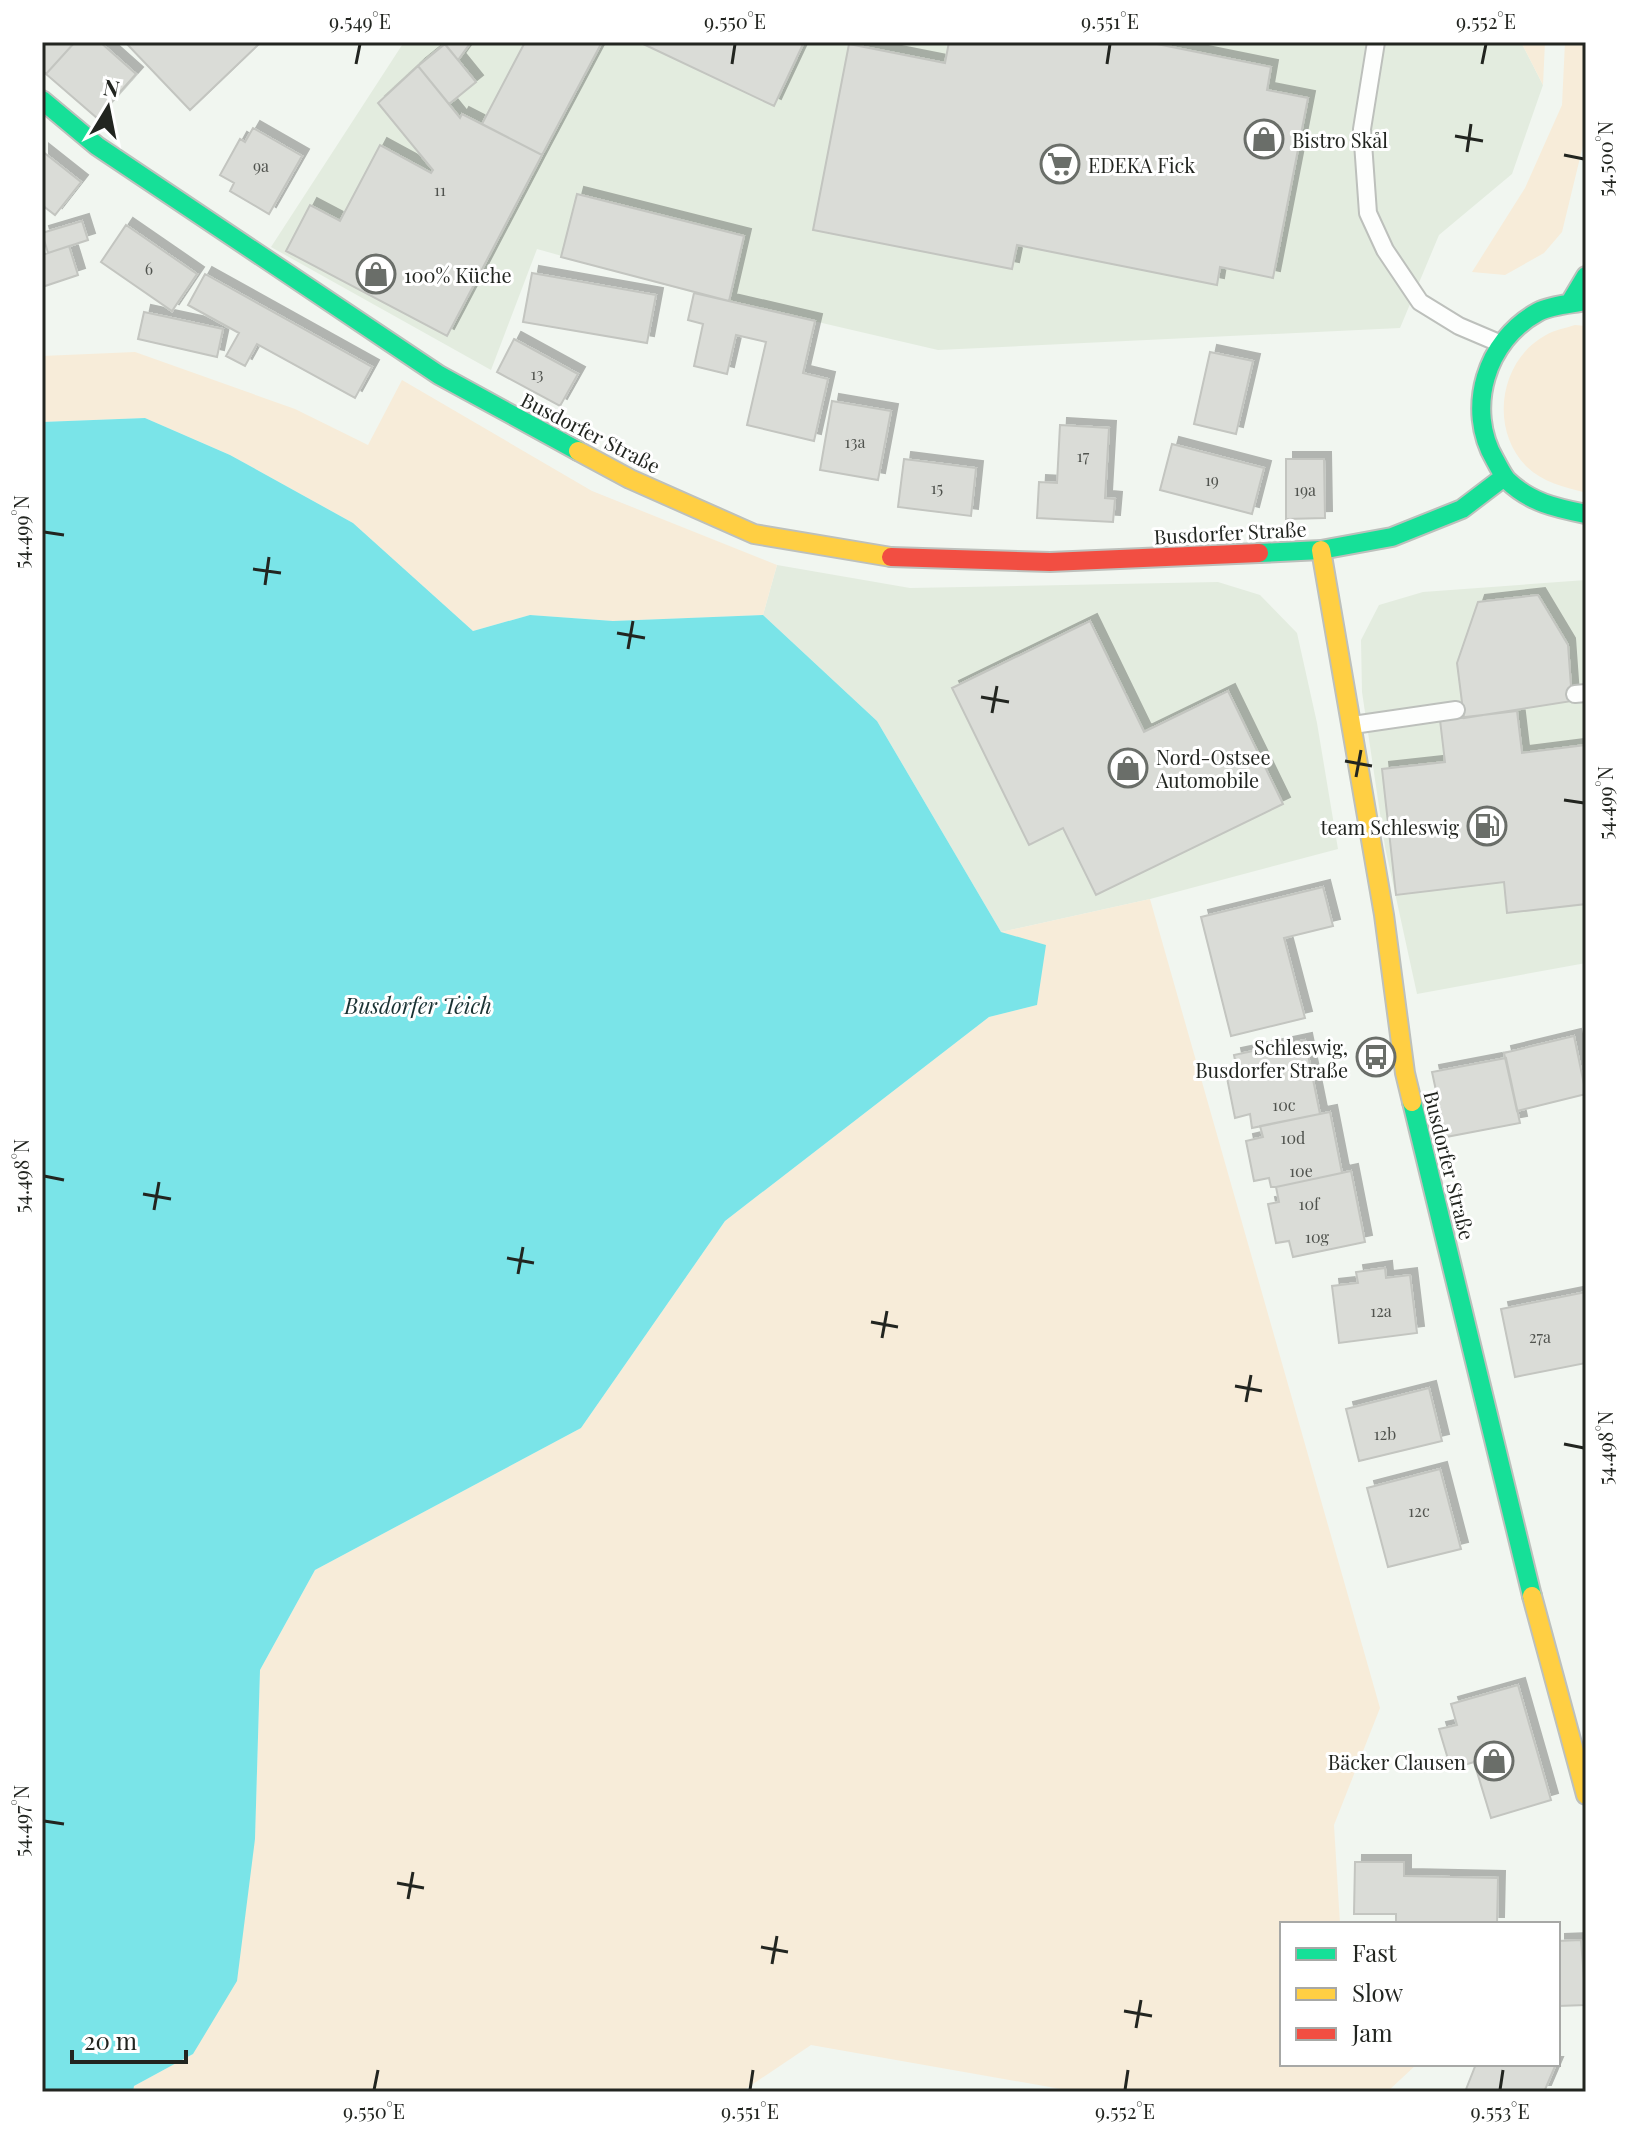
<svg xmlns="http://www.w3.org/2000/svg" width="1628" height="2134" viewBox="0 0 1628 2134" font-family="'Playfair Display',serif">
<defs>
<filter id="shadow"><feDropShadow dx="7" dy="-7" stdDeviation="0" flood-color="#0004"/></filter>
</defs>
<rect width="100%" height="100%" fill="#f1f6f0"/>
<path fill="#e3ecdf" d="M404 42H1521L1543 85 1512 174 1439 235 1400 328 938 350 694 293 537 249 491 370 271 247Z
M777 565 910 588 1218 582 1260 595 1297 633 1317 723 1338 849 1150 899 1001 932 877 721 763 615Z
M1586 580V963L1417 994 1385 847 1362 692 1361 640 1379 605 1423 592Z"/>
<path fill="#f7ecd9" d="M1521 42H1545L1543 85Z
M1565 42H1586V133L1562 232 1544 253 1505 275 1472 272 1525 188 1562 105Z
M1575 325 1586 326V491L1583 492C1563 487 1543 482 1527 467 1489 430 1499 360 1546 335 1554 330 1566 328 1575 325Z
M135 352 295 409 368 445 402 380 592 491 777 565 763 615 613 621 530 615 473 631 353 523 230 455 145 418 42 422V356Z
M1150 899 1380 1708 1334 1825 1340 1924H1282V2064H1417L1387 2092H1078L811 2045 741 2092H133L134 2086 193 2054 255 1839 260 1670 315 1570 581 1428 725 1221 989 1017 1037 1005 1001 932Z"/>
<path fill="#7ae4e8" d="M145 418 230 455 353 523 473 631 530 615 613 621 763 615 877 721 1001 932 1046 945 1037 1005 989 1017 725 1221 581 1428 315 1570 260 1670 255 1839 237 1981 193 2054 134 2086 133 2092H42V422Z"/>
<path fill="#dadcd7" stroke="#c3c5c0" stroke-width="2" filter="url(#shadow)" d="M42 42H75L46 74 42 70Z
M75 42H100L136 74 97 118 46 74Z
M125 42H261L190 110Z
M443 42H471L458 60Z
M521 42H602L542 155 482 124 524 44Z
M639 42H804L774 106Z
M949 42H1147L1271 67 1267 90 1308 98 1273 278 1220 267 1217 285 1017 245 1012 269 813 230 849 44 945 63Z
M445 44 476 82 449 104 418 66Z
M418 66 460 118 462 114 542 155 447 336 286 251 310 205 340 221 380 145 431 173 433 170 378 103Z
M253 128 302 156 269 214 230 191 234 183 220 175 240 139 245 142Z
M42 151 81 182 55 215 42 205Z
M577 194 744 236 729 301 561 257Z
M82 221 88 240 48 253 42 233Z
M126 225 197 274 172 311 101 262Z
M69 246 78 275 42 287V255Z
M532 273 656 295 647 343 523 322Z
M205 274 372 367 355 398 257 344 245 366 226 356 239 333 188 305Z
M694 293 815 321 803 373 828 379 814 441 747 425 766 342 736 335 727 374 694 366 703 324 688 320Z
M144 312 223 329 217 357 138 339Z
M514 339 578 374 560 406 497 372Z
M1210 352 1253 361 1236 434 1194 424Z
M832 401 891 411 878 480 820 470Z
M1060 425 1109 428 1105 498 1115 499 1113 522 1037 518 1039 482 1057 483Z
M1172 444 1264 468 1252 514 1160 490Z
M904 459 976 468 971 516 898 507Z
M1286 459H1324L1325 518 1286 519Z
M1538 595 1568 645 1572 701 1464 718 1457 663 1478 602Z
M1090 621 1144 732 1228 691 1283 804 1096 895 1063 828 1029 845 952 688Z
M1517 711 1522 753 1586 745V904L1507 913 1504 882 1396 895 1382 769 1445 762 1440 720Z
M1323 887 1333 926 1284 938 1305 1018 1231 1036 1201 917Z
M1574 1036 1586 1094 1517 1111 1504 1053Z
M1305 1040 1320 1114 1252 1128 1250 1114 1235 1118 1226 1073 1237 1070 1234 1055Z
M1506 1058 1520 1123 1446 1137 1432 1072Z
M1330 1112 1342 1173 1276 1187H1271L1269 1178 1254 1181 1246 1141 1263 1137 1260 1126Z
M1351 1171 1365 1242 1293 1257 1289 1241 1276 1243 1268 1204 1279 1202 1276 1187Z
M1385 1268 1386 1278 1410 1275 1417 1333 1339 1343 1332 1286 1358 1283 1356 1272Z
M1586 1292V1363L1515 1377 1501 1309Z
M1429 1388 1442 1441 1359 1461 1346 1409Z
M1440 1469 1461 1549 1388 1567 1367 1488Z
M1518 1685 1551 1800 1491 1818 1474 1762 1451 1769 1439 1729 1457 1725 1451 1704Z
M1355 1862H1404V1876L1498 1878 1497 1924H1396V1914H1354Z
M1581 1940 1586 2005 1558 2006V1941Z
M1476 2064H1556L1544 2092H1465Z"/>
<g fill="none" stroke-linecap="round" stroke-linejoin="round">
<defs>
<path id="lane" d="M1376 42 1362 129 1368 213 1385 250 1420 302 1459 326 1499 343
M1575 694 1586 693
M1353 725 1456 710"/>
<path id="fast" d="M42 100 97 146 439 375 578 451
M1571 301 1586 276
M1586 301C1571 304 1551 305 1538 312 1486 340 1465 409 1495 460 1499 467 1503 476 1508 481 1531 503 1557 508 1586 514
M1259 553 1321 550 1392 537 1462 509 1504 477
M1412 1102 1532 1596"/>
<path id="slow" d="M578 451 630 479 754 534 891 557
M1321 550 1384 915 1405 1073 1412 1102
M1532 1596 1586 1795"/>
<path id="jam" d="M891 557 1050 562 1259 553"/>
</defs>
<use href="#lane" stroke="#bdc0bc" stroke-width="20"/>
<use href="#fast" stroke="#bdc0bc" stroke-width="22"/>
<use href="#slow" stroke="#bdc0bc" stroke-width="22"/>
<use href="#jam" stroke="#bdc0bc" stroke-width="22"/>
<use href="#lane" stroke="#fdfefd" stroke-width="16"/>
<use href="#fast" stroke="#16e098" stroke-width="18"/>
<use href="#slow" stroke="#ffcf43" stroke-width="18"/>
<use href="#jam" stroke="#f24e42" stroke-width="18"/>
</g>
<path fill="none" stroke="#222520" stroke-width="3" d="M356 64 360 44M732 64 735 44M1107 64 1110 44M1482 64 1486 44M1455 136 1483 141M1467 152 1471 124M1564 155 1584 159M44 532 64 535M253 569 281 573M265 585 269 557M617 633 645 638M628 649 633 621M981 697 1009 702M992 713 997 686M1345 761 1372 766M1356 777 1361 750M1564 800 1584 803M44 1176 64 1180M143 1194 171 1199M154 1210 159 1182M507 1258 534 1263M518 1274 523 1247M871 1322 898 1327M882 1338 887 1311M1235 1386 1262 1391M1246 1402 1251 1375M1564 1444 1584 1448M44 1821 64 1824M397 1883 424 1888M408 1899 413 1872M761 1947 788 1952M772 1964 777 1936M1124 2011 1152 2016M1136 2028 1141 2000M374 2090 378 2070M750 2090 753 2070M1125 2090 1128 2070M1500 2090 1503 2070"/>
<defs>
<symbol id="shop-ring" viewBox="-11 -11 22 22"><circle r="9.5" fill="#fff" stroke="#6a6e69" stroke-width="1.5"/><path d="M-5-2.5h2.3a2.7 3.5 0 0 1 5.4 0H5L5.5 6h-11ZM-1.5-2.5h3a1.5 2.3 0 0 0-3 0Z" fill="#6a6e69"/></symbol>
<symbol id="supermarket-ring" viewBox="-11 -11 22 22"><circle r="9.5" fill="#fff" stroke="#6a6e69" stroke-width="1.5"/><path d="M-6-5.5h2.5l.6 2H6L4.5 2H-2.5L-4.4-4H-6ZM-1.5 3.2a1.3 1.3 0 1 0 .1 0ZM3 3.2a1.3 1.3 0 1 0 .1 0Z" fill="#6a6e69"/></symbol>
<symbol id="fuel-ring" viewBox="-11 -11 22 22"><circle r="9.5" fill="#fff" stroke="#6a6e69" stroke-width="1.5"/><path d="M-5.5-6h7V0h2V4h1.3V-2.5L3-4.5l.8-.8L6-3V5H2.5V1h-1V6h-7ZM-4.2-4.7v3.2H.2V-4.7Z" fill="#6a6e69"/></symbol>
<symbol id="bus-ring" viewBox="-11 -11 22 22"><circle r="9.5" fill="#fff" stroke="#6a6e69" stroke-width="1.5"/><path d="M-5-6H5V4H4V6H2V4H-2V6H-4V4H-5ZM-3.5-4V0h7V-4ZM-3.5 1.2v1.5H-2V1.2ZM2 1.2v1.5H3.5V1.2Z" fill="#6a6e69"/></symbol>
</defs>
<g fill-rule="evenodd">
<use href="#shop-ring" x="1242" y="117" width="44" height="44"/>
<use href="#supermarket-ring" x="1038" y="142" width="44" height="44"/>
<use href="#shop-ring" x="354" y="252" width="44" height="44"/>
<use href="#shop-ring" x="1106" y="746" width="44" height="44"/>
<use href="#fuel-ring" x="1465" y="804" width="44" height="44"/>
<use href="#bus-ring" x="1354" y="1035" width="44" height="44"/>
<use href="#shop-ring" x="1472" y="1739" width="44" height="44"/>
</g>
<g text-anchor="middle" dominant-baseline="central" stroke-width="6" stroke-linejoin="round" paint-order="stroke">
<g font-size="16" fill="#50534e">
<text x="261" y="165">9a</text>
<text x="440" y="189">11</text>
<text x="149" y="268">6</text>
<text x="537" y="373">13</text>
<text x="855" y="441">13a</text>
<text x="1083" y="455">17</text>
<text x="1212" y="479">19</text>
<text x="937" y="487">15</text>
<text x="1305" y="489">19a</text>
<text x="1284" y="1104">10c</text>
<text x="1293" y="1137">10d</text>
<text x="1301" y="1170">10e</text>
<text x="1309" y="1203">10f</text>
<text x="1317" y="1236">10g</text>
<text x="1381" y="1310">12a</text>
<text x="1540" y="1336">27a</text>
<text x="1385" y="1433">12b</text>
<text x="1419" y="1510">12c</text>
</g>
<g font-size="20" fill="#222520" stroke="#fff" text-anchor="start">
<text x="1292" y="139">Bistro Skål</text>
<text x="1088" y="164">EDEKA Fick</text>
<text x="404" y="274">100% Küche</text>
<text x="1156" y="756">Nord-Ostsee<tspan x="1156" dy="23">Automobile</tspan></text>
<text x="1459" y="826" text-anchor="end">team Schleswig</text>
<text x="1348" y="1046" text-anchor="end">Schleswig,<tspan x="1348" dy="23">Busdorfer Straße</tspan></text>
<text x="1466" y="1761" text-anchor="end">Bäcker Clausen</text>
</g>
<g font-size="20" fill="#222520" stroke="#fff">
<text transform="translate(591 432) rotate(27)">Busdorfer Straße</text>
<text transform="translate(1230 532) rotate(-3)">Busdorfer Straße</text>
<text transform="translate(1450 1165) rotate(76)">Busdorfer Straße</text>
</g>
<g font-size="22" font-style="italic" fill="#1a3233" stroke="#fff">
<text x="418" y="1005">Busdorfer Teich</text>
</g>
</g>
<rect width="1628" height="2134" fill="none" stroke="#ffffff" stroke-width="88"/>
<rect x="1280" y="1922" width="280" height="144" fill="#ffffff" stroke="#a7a8a6" stroke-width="2"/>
<rect x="1296" y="1948" width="40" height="12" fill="#16e098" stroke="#a7a8a6" stroke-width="2"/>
<text x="1352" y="1962" font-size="24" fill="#222520">Fast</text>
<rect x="1296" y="1988" width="40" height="12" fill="#ffcf43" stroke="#a7a8a6" stroke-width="2"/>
<text x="1352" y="2002" font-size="24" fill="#222520">Slow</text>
<rect x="1296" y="2028" width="40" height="12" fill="#f24e42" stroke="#a7a8a6" stroke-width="2"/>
<text x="1352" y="2042" font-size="24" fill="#222520">Jam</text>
<g transform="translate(108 108) rotate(10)" stroke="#ffffff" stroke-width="6" paint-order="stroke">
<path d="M0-6L14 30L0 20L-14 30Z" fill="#222520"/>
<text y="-12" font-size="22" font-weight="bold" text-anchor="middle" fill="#222520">N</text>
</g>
<path d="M72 2050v12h114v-12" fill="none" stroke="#222520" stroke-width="4"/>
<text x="84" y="2050" font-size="24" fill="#222520" stroke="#ffffff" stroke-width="6" paint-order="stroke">20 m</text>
<rect x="44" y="44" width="1540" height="2046" fill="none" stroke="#222520" stroke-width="3"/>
<g font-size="20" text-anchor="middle" fill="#222520">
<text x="360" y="29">9.549°E</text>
<text x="735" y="29">9.550°E</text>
<text x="1110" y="29">9.551°E</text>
<text x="1486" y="29">9.552°E</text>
<text transform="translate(1606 159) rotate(-90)" y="7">54.500°N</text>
<text transform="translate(22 532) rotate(-90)" y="7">54.499°N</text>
<text transform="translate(1606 803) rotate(-90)" y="7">54.499°N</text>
<text transform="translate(22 1176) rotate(-90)" y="7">54.498°N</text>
<text transform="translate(1606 1448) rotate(-90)" y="7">54.498°N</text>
<text transform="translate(22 1821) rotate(-90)" y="7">54.497°N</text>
<text x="374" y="2119">9.550°E</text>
<text x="750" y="2119">9.551°E</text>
<text x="1125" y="2119">9.552°E</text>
<text x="1500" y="2119">9.553°E</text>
</g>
</svg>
